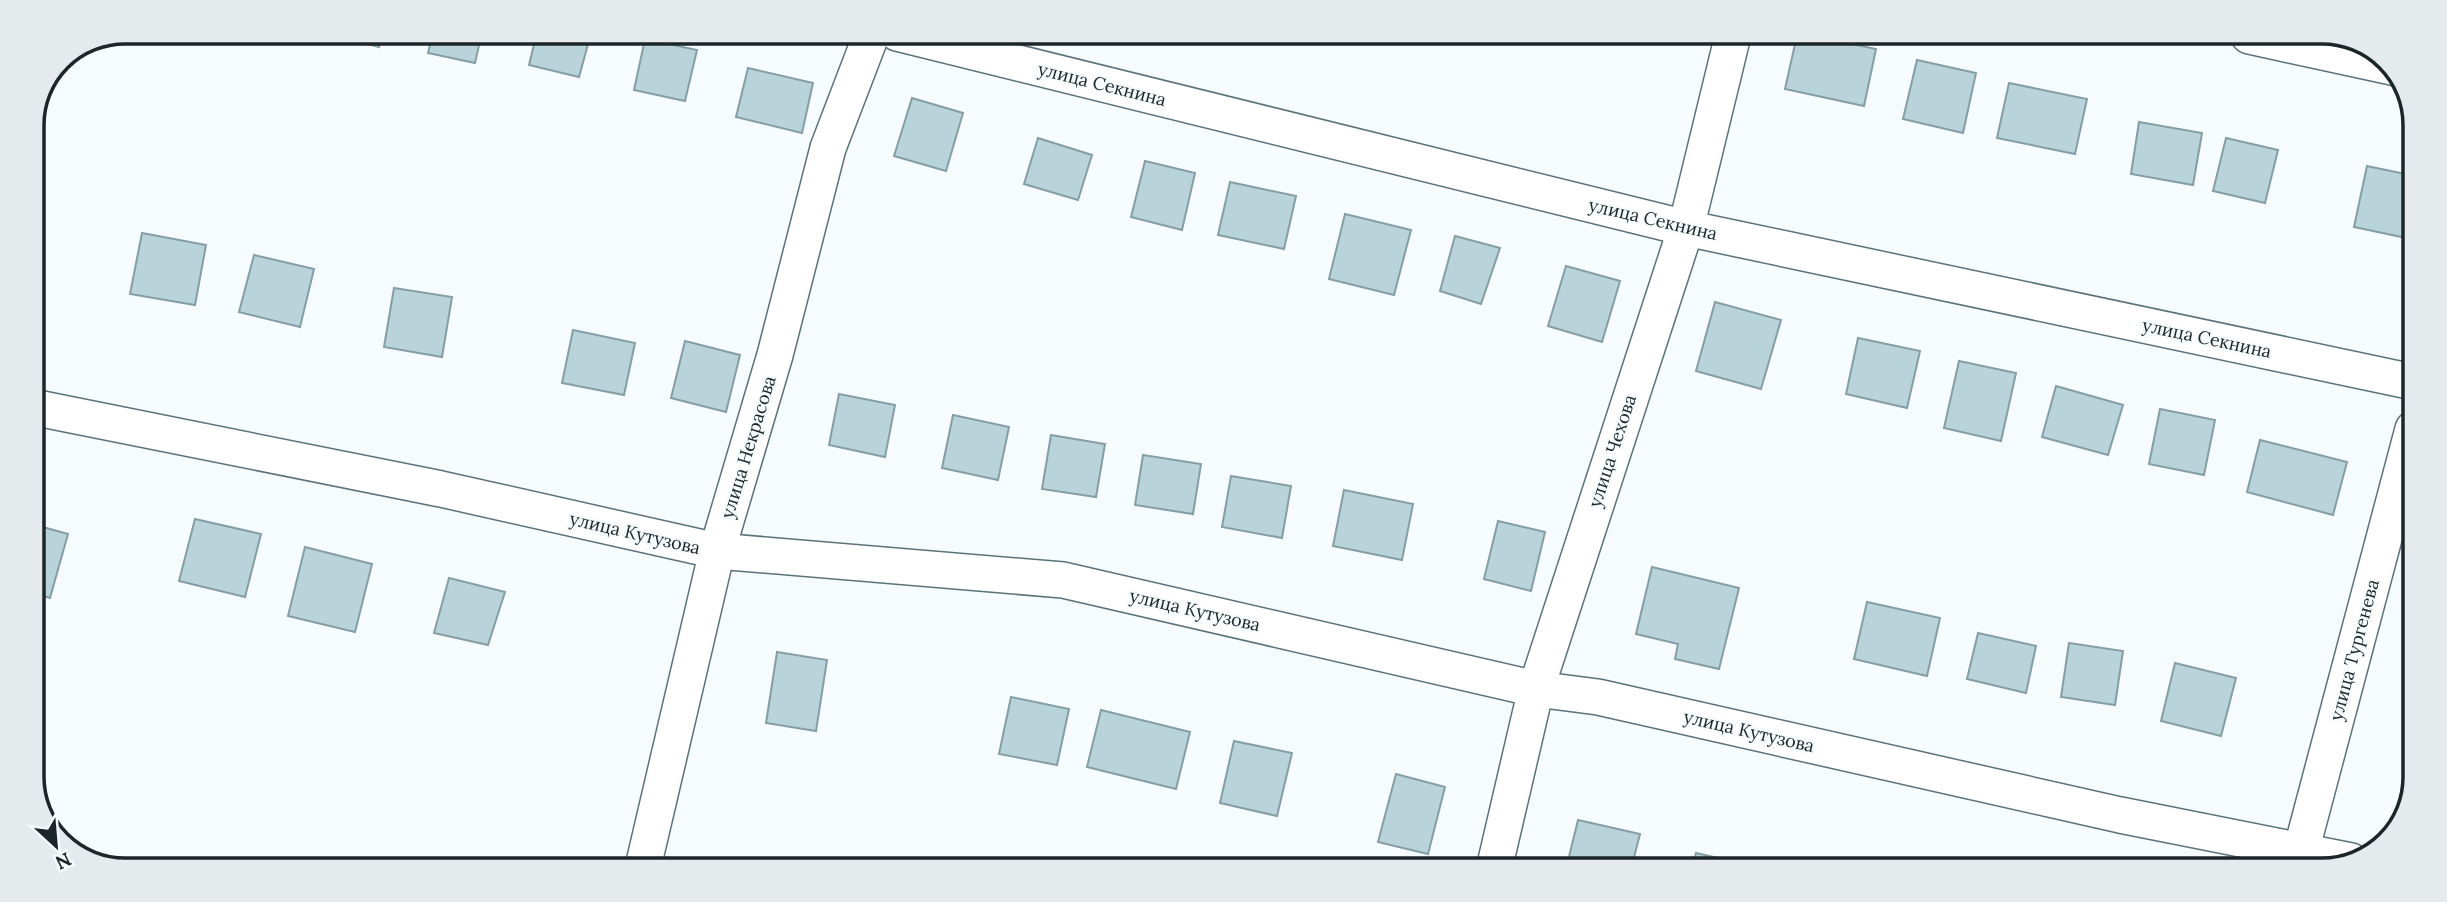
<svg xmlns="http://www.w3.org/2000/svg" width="2447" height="902" viewBox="0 0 2447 902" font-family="Lora,serif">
<rect width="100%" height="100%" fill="#f6fbfd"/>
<path fill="#b9d3db" stroke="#859ea6" stroke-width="2" d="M328 32H383L379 47 327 34Z
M433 32H482L475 63 428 53Z
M537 32 591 33 579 77 529 65Z
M1797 35H1808L1876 49 1864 106 1785 89Z
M645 39 697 50 685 101 634 90Z
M1917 60 1976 73 1963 133 1903 119Z
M748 68 813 83 802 133 736 117Z
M2009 83 2087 99 2075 154 1997 138Z
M912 98 963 113 946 171 894 156Z
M2139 122 2202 133 2193 185 2131 174Z
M1038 138 1092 155 1078 200 1024 184Z
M2226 138 2278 150 2265 203 2213 191Z
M1145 161 1195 173 1182 230 1131 217Z
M2367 166 2415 176V225L2411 239 2354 227Z
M1230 182 1296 196 1284 249 1218 235Z
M32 204 42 207 32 253Z
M1345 214 1411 230 1394 295 1329 279Z
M142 233 206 245 195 305 130 294Z
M1455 236 1500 248 1481 304 1440 291Z
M254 255 314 269 300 327 239 312Z
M1566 266 1620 281 1602 342 1548 326Z
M394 288 452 297 442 357 384 347Z
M1715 302 1781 320 1761 389 1696 371Z
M573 330 635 343 624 395 562 383Z
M1858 338 1920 351 1907 408 1846 394Z
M685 341 740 355 726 412 671 398Z
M1959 361 2016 373 2001 441 1944 428Z
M2056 386 2123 405 2108 455 2042 437Z
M839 394 895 405 885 457 829 445Z
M2160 409 2215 420 2204 475 2149 464Z
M953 415 1009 427 998 480 942 468Z
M1051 435 1105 444 1096 497 1042 489Z
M2260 440 2347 462 2333 515 2247 492Z
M1143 455 1201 464 1193 514 1135 505Z
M1231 476 1291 486 1282 538 1222 527Z
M1344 490 1413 504 1402 560 1333 546Z
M195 519 261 534 245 597 179 581Z
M1498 521 1545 532 1531 591 1484 579Z
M32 524 68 534 50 598 32 593Z
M305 547 372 564 355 632 288 616Z
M1652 567 1739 588 1719 669 1675 659 1678 644 1636 634Z
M449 578 505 592 488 645 434 633Z
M1867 602 1940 618 1927 676 1854 659Z
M1978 633 2036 646 2026 693 1967 679Z
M2069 643 2123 651 2115 705 2061 697Z
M777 652 827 660 816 731 766 723Z
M2175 663 2236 678 2221 736 2161 721Z
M1011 697 1069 709 1057 765 999 754Z
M1101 710 1190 732 1176 789 1087 767Z
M1234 741 1292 753 1277 816 1220 803Z
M2411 741V776L2404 774Z
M1396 774 1445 787 1428 854 1378 842Z
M1578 820 1640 834 1631 869H1566Z
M1696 853 1767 869H1692Z"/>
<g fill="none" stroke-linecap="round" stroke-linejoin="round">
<defs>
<path id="minor" d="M897 33 1686 228 2413 382
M2249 36 2396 68
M32 407 441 489 717 551 1063 580 1536 689 1598 697 2120 815 2351 861
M643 867 717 551 775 355 828 148 872 33
M1494 869 1536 689 1686 228 1733 35
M2296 870 2413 429"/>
</defs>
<use href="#minor" stroke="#5b727a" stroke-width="38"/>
<use href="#minor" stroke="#fff" stroke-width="35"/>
</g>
<g text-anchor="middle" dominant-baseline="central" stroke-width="5" stroke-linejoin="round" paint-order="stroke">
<g font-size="18" fill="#1c2629" stroke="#f6fbfd">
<text transform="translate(1102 84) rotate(14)">улица Секнина</text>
<text transform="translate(1653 219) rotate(13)">улица Секнина</text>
<text transform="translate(2207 338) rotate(12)">улица Секнина</text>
<text transform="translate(748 447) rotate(-73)">улица Некрасова</text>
<text transform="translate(1612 451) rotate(-72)">улица Чехова</text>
<text transform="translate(635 533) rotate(13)">улица Кутузова</text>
<text transform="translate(1195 610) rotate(13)">улица Кутузова</text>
<text transform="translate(2354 650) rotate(-75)">улица Тургенева</text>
<text transform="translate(1749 731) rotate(13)">улица Кутузова</text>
</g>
</g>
<path d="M0 0H2447V902H0ZM125 44H2322A81 81 0 0 1 2403 125V777A81 81 0 0 1 2322 858H125A81 81 0 0 1 44 777V125A81 81 0 0 1 125 44Z" fill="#e5eaec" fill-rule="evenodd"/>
<path fill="none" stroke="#1c2629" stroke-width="3.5" d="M125 44H2322A81 81 0 0 1 2403 125V777A81 81 0 0 1 2322 858H125A81 81 0 0 1 44 777V125A81 81 0 0 1 125 44Z"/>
<g transform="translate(56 846) rotate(154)" stroke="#f6fbfd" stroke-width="5" paint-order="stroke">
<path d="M0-5L12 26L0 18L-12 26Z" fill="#1c2629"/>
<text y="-10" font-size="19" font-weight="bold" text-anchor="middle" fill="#1c2629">N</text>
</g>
</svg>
